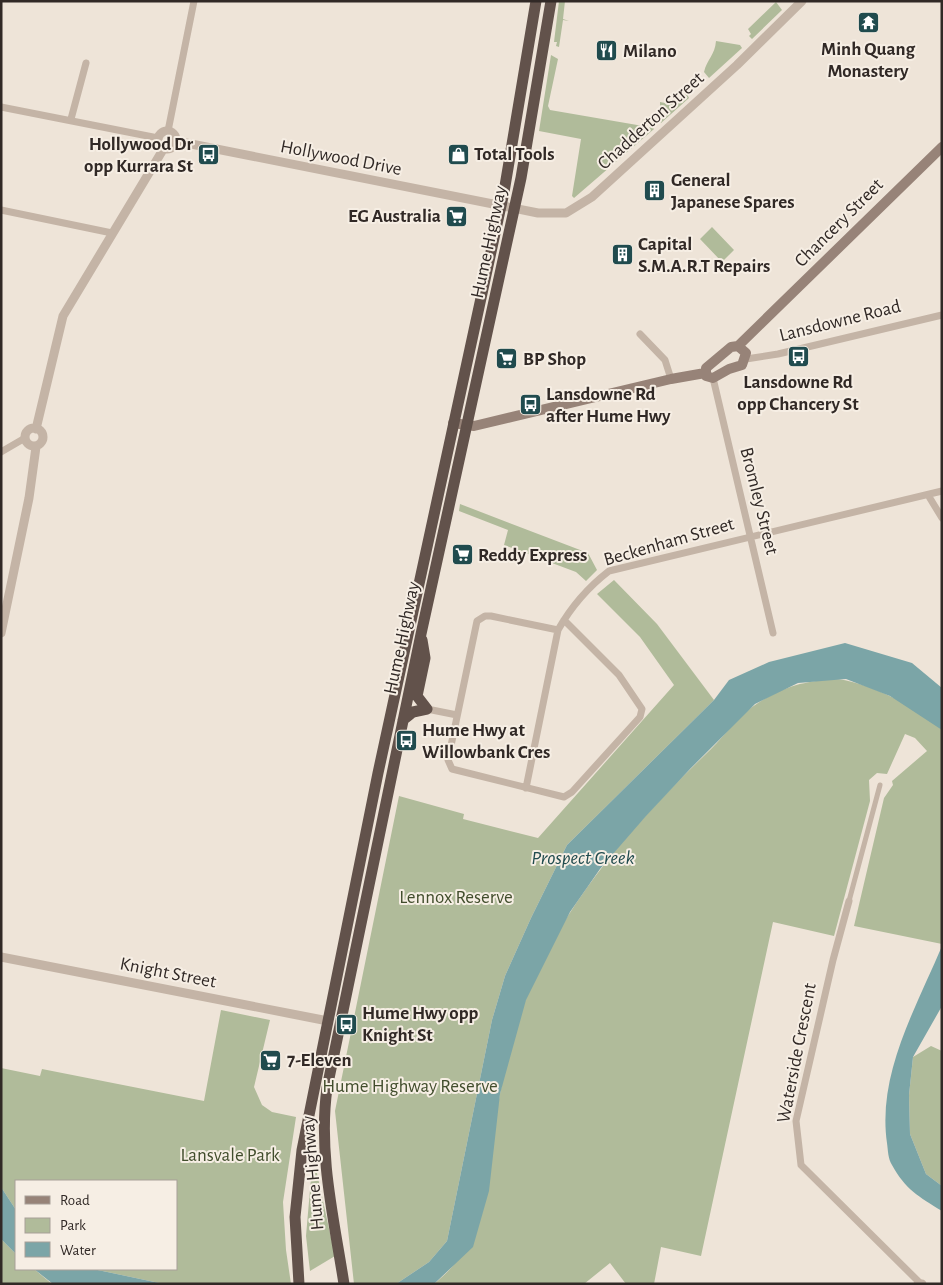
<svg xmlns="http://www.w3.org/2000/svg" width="943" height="1285" viewBox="0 0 943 1285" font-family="'Alegreya Sans',sans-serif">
<rect width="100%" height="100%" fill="#eee4d8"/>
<path fill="#b0bb9a" d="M559 1H565L563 19 569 21 563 20 559 47 556 46 557 42H554Z
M776 2 782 10 752 39 749 36 751 34 748 29Z
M716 41 740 45 742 48 709 78 704 72C707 59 715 55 716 41Z
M551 55 558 59 548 106 550 110 643 126 647 130 651 126 654 129 574 198 572 196 581 139 539 131Z
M686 92 689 98 661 123 657 121 663 115 660 112V102L670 104 671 99 678 100Z
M712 227 734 250 722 262 700 239Z
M460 504 588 553 597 570 586 581 576 572 504 545 508 530 459 511Z
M614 580 657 624 714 700 567 845 531 918 505 976 492 1020 447 1241 429 1262 396 1284H354L335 1111 399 796 464 814 463 819 538 838 674 685 640 637 597 594Z
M833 679C862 679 923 709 942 730V944L854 926 884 798 893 785 892 781 927 751 915 738 905 734 887 774 877 773 869 780 870 801 834 936 773 922 701 1256 661 1247 654 1284H626L610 1263 584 1284H434C500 1230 485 1168 500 1094 506 1064 514 1031 525 1001 562 903 636 821 711 749 726 734 740 714 758 703 785 686 802 682 833 679Z
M221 1010 270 1020 254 1087 262 1105 272 1112 296 1117 283 1202 286 1250 291 1284H164L93 1269H176V1181H16V1210L1 1187V1068L40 1076 42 1069 204 1101Z
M931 1046 942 1051V1186L926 1174 910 1134 909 1095 913 1057Z
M313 1155 335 1256 310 1271 306 1236Z
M1 1239 16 1254V1269H34L52 1284H1Z"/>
<path fill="#7ba5a7" d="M845 643 912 663 942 688V730L890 696 846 679 798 683 755 704 691 768 646 816 600 869 570 912 526 1000 500 1094 489 1191 473 1247 434 1284H396L429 1262 447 1241 492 1020 505 976 531 918 567 845 714 700 729 680 769 662Z
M942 946V1006L913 1057 909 1095 910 1134 926 1174 942 1186V1211C919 1197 905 1189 892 1165 888 1159 888 1150 887 1143 877 1074 916 1008 942 946Z
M1 1187 16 1210V1254L1 1239Z
M34 1269H93L164 1284H53Z"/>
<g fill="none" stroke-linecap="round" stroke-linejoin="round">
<path stroke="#c4b4a6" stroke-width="5" d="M849 901 880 785"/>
<path stroke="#c4b4a6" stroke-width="7" d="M1 107 158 138
M71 119 86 63
M168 131 194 1
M1 210 112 233
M640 334 665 360 671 379
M746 359 778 354 942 315
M713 378 773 633
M1 452 25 438
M928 495 942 518
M558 630 491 616H485L477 621 448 760 452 769 564 797 572 792 640 717 642 709 619 675 564 620
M427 709 457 715
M526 788 558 630C571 607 587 588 609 571L942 491
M849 901 833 960 796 1121 801 1165 919 1282"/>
<path stroke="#c4b4a6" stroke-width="9" d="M158 140a9 9 0 1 1 18 0a9 9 0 1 1-18 0Z
M176 141 538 213H566L592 197 737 65 802 1
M25 437a9 9 0 1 1 18 0a9 9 0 1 1-18 0Z
M36 429 63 316 164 148
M1 633 29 498 36 447
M1 957 328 1021
M918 1284H922"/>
<path stroke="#978378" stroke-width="10" d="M738 346 942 147
M738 346 746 353 742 365 729 369 713 378 706 376V368L731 347Z
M453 423 474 426 671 379 705 373"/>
<path stroke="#62524b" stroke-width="11" d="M422 640 425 658 417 696 427 709
M403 720 413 712 427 709
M299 1284 295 1217 302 1150 378 773 504 192 536 1
M344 1284C334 1219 318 1154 327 1088L421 634 521 178 551 1"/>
</g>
<defs>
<symbol id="temple-square" viewBox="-11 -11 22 22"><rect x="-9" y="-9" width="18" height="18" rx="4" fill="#204b4e" stroke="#f6eee4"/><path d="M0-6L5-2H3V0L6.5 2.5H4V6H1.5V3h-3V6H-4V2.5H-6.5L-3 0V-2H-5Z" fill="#fff"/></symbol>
<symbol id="restaurant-square" viewBox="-11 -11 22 22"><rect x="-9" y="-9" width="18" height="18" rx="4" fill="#204b4e" stroke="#f6eee4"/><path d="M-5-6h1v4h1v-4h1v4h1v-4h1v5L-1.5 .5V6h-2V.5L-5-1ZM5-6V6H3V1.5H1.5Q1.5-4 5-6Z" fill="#fff"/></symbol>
<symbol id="shop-square" viewBox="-11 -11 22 22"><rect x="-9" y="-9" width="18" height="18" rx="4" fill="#204b4e" stroke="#f6eee4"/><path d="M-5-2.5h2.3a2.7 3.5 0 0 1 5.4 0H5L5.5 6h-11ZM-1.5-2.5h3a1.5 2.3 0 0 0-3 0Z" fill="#fff"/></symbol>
<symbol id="bus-square" viewBox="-11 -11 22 22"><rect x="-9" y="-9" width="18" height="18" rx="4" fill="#204b4e" stroke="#f6eee4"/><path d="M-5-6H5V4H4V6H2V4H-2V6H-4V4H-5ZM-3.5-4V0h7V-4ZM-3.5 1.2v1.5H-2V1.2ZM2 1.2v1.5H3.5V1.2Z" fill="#fff"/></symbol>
<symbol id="building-square" viewBox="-11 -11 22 22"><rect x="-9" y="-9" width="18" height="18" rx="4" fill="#204b4e" stroke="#f6eee4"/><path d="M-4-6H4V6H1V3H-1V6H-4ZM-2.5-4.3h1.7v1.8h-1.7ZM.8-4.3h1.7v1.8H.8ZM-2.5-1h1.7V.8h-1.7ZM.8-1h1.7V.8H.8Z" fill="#fff"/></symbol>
<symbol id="supermarket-square" viewBox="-11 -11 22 22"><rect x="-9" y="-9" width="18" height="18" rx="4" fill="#204b4e" stroke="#f6eee4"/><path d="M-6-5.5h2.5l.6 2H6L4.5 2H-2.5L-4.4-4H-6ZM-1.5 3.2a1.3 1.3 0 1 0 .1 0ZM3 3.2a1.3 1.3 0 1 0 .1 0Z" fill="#fff"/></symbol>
</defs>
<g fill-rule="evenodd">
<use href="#temple-square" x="856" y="10" width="25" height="25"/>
<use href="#restaurant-square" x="594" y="38" width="25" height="25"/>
<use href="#shop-square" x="446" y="142" width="25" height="25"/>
<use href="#bus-square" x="196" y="142" width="25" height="25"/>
<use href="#building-square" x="642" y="178" width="25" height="25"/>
<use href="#supermarket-square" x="444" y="204" width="25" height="25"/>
<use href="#building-square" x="610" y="242" width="25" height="25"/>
<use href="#bus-square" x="786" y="344" width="25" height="25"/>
<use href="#supermarket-square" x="494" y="346" width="25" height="25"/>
<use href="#bus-square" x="518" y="392" width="25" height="25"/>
<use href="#supermarket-square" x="450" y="542" width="25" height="25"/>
<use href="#bus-square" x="394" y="728" width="25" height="25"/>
<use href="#bus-square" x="334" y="1012" width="25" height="25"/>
<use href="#supermarket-square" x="258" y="1048" width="25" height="25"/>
</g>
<g text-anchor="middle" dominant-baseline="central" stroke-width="4" stroke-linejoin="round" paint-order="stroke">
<g font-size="19" font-weight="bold" fill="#312926" stroke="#f6eee4" text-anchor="start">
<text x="868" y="49" text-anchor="middle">Minh Quang<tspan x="868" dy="22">Monastery</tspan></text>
<text x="623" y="51">Milano</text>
<text x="193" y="144" text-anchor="end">Hollywood Dr<tspan x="193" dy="22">opp Kurrara St</tspan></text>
<text x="474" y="154">Total Tools</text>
<text x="671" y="180">General<tspan x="671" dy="22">Japanese Spares</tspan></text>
<text x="441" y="216" text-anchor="end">EG Australia</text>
<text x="638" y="244">Capital<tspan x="638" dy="22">S.M.A.R.T Repairs</tspan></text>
<text x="523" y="359">BP Shop</text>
<text x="798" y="382" text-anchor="middle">Lansdowne Rd<tspan x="798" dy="22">opp Chancery St</tspan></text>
<text x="546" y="394">Lansdowne Rd<tspan x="546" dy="22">after Hume Hwy</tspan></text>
<text x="478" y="555">Reddy Express</text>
<text x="422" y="730">Hume Hwy at<tspan x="422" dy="22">Willowbank Cres</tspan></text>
<text x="362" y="1013">Hume Hwy opp<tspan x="362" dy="22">Knight St</tspan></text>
<text x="287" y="1060">7-Eleven</text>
</g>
<g font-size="19" fill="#312926" stroke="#f6eee4">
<text transform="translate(651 121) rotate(-42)">Chadderton Street</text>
<text transform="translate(341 158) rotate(11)">Hollywood Drive</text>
<text transform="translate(839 223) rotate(-45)">Chancery Street</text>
<text transform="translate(489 242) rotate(-78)">Hume Highway</text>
<text transform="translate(840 321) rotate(-14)">Lansdowne Road</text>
<text transform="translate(759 501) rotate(76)">Bromley Street</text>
<text transform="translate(669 542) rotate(-16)">Beckenham Street</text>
<text transform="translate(402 638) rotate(-78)">Hume Highway</text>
<text transform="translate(168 973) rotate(11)">Knight Street</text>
<text transform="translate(797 1053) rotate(-79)">Waterside Crescent</text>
<text transform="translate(313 1173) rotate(-95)">Hume Highway</text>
</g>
<g font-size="19" fill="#414d2c" stroke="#f6eee4">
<text x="456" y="897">Lennox Reserve</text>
<text x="410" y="1086">Hume Highway Reserve</text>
<text x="230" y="1155">Lansvale Park</text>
</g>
<g font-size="20" font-style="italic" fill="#204b4e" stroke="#f6eee4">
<text x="583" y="858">Prospect Creek</text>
</g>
</g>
<rect width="943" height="1285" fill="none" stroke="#312926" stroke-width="5"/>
<rect x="15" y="1180" width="162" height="90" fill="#f6eee4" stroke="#a79f98"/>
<rect x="25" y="1196" width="25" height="8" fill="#978378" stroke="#a79f98"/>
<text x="60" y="1205" font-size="15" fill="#312926">Road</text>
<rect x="25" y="1218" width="25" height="15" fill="#b0bb9a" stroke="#a79f98"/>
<text x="60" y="1230" font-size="15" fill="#312926">Park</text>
<rect x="25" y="1242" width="25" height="15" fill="#7ba5a7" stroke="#a79f98"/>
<text x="60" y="1255" font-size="15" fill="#312926">Water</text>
</svg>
